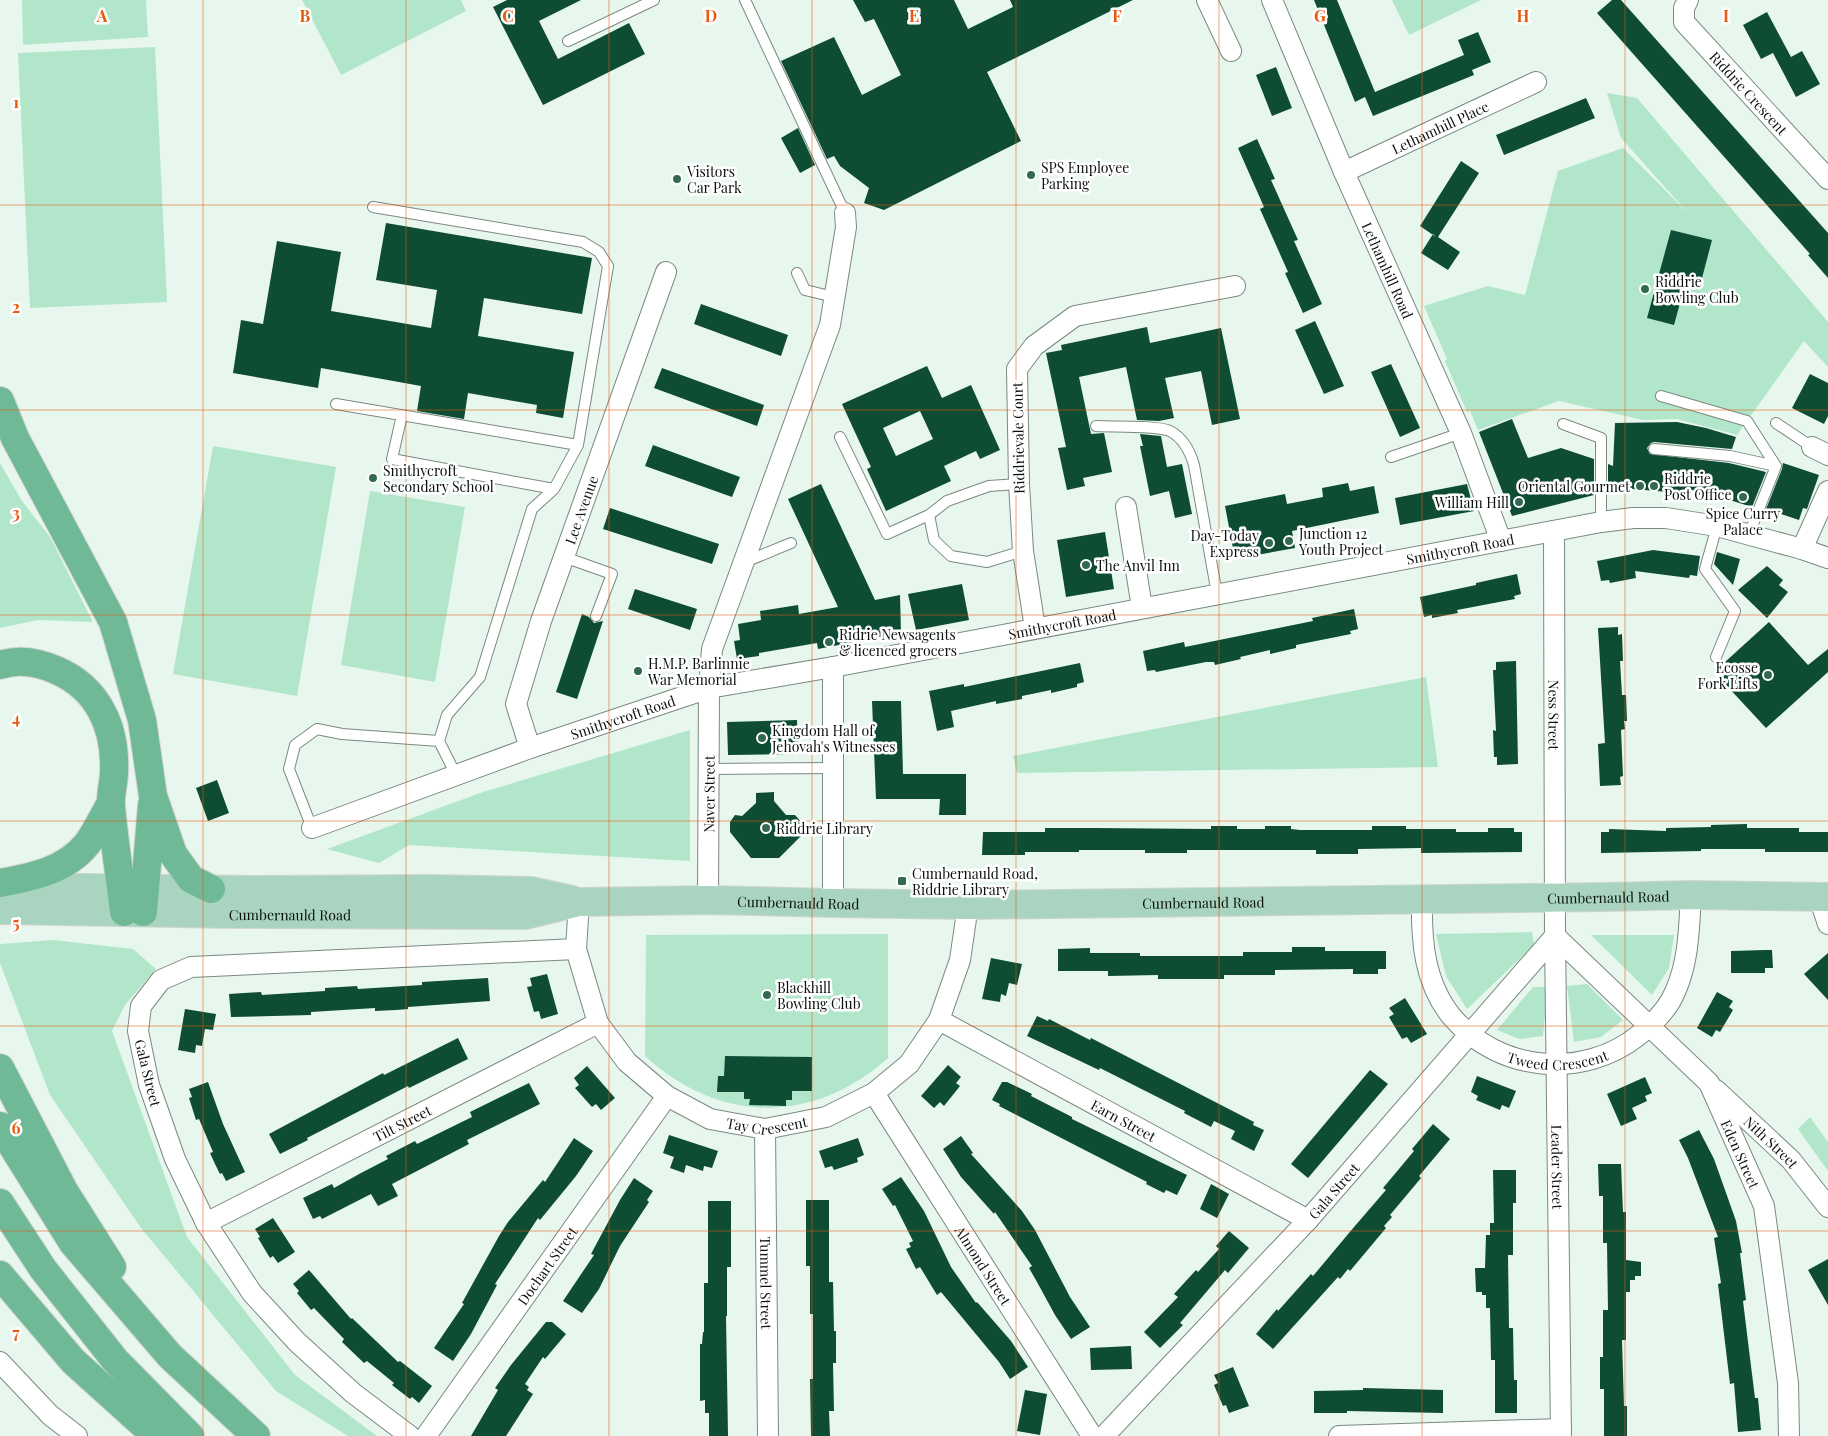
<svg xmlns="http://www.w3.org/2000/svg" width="1828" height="1436" viewBox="0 0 1828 1436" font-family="'Playfair Display',serif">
<rect width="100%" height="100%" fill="#e7f7ee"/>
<path fill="#b2e6cb" d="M22 0H146L148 37 23 45Z
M302 0H461L466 11 341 75Z
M1392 0H1481L1409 35Z
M155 47 167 302 30 308 18 53Z
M1607 93 1637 98 1828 322V367L1804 341 1737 435 1677 419 1643 420 1559 401 1478 430 1470 411 1467 412 1445 361 1447 359 1424 306 1488 286 1525 295 1558 171 1623 148 1689 214 1621 138Z
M213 446 336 467 297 696 173 674Z
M0 463 22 501 50 537 93 622 38 620 0 628Z
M370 491 465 507 435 682 341 665Z
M1426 677 1438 767 1017 773 1013 756Z
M690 730V861L409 845 379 863 327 849 483 792Z
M1532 932 1534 945 1467 1009 1446 976 1436 934Z
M888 934V1058C813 1125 719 1124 645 1056L646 935Z
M1591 935H1674L1669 968 1652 995Z
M53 940 133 949 156 969 125 1005 112 1031 187 1237 295 1375 377 1436H348L276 1391 141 1228 50 1095 0 963V944Z
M1587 984 1623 1020 1601 1037 1574 1042 1567 986Z
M1533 987H1548L1543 1036 1519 1039 1497 1030Z
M1810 1117 1828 1142V1171L1798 1129Z"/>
<path fill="#0e4c34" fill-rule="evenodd" d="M507 0H581L539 21 558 59 629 23 645 54 543 105 493 7Z
M853 0H954L968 29 1013 7 1010 0H1133L987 72 1021 141 884 210 864 203 869 188 840 166 834 156 827 159 781 61 834 37 862 95 901 75 874 19 865 22Z
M1314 0H1337L1375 92 1464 55 1458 40 1478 32 1491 62 1472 70 1474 75 1373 116 1365 97 1355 102Z
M1612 0H1621L1828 233V278L1808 255 1810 254 1597 13Z
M1767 12 1791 57 1802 51 1820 84 1796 97 1773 53 1761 59 1743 25Z
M1276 67 1292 108 1272 116 1256 75Z
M1586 98 1595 118 1504 155 1496 135Z
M798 128 815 165 800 173 781 138Z
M1257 139 1275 179 1271 180 1298 240 1294 241 1322 304 1303 313 1285 273 1288 272 1260 209 1264 207 1238 148Z
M1461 161 1479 173 1438 237 1460 252 1448 270 1421 253 1433 234 1436 237 1420 226Z
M386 223 592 258 582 314 484 298 478 336 574 352 563 418 536 413 537 405 468 393 464 419 417 411 421 386 321 368 318 388 233 373 241 320 263 324 277 241 341 252 331 311 431 328 437 290 376 280Z
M1671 230 1712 240 1701 282 1687 278 1674 325 1647 318Z
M701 304 788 335 781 356 694 324Z
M1315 321 1344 386 1324 394 1295 330Z
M1147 327 1150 343 1221 328 1240 419 1212 425 1201 371 1165 378 1174 418 1159 421 1137 420 1126 367 1079 377 1091 434 1104 433 1112 472 1083 478 1085 486 1067 490 1058 448 1066 447 1046 353 1062 350 1061 345Z
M1391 364 1420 428 1400 437 1371 372Z
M927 366 942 398 971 385 1000 450 980 459 976 451 944 466 951 481 886 511 867 469 871 467 842 404ZM920 411 933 439 896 456 883 428Z
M662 368 764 405 757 426 654 388Z
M1810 374 1828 383V416L1824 424 1792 408Z
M1512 419 1528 458 1561 448 1594 459V495L1512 516 1479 432Z
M1677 422 1706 428 1736 437 1732 449 1654 442 1651 443 1647 448 1650 454 1729 463 1766 472 1752 507 1717 496 1608 487V464L1613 466 1615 423Z
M1140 434 1161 436 1167 467 1182 464 1192 514 1175 518 1169 491 1150 496 1140 446H1143Z
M653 445 740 477 732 497 645 466Z
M1783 463 1819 475 1809 503 1807 509 1803 508 1799 520 1766 509 1782 469Z
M1348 483 1350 491 1374 486 1379 513 1292 531 1295 548 1235 559 1225 506 1285 494 1287 504 1323 497 1322 488Z
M821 484 875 600 900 595 901 633 818 649 817 643 759 653V656L737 659 734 641 740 640 738 624 761 620 760 611 798 605 799 614 838 607 788 499Z
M1467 484 1474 511 1400 525 1395 498Z
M610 508 719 544 712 564 603 529Z
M1105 532 1114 589 1066 597 1057 540Z
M1653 550 1700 556 1697 576 1690 575 1689 578 1635 571 1636 578 1610 583 1609 580 1601 581 1597 561Z
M1717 552 1740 559 1733 585 1714 564Z
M1767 566 1783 580 1779 585 1788 592 1767 618 1738 590Z
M1517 574 1521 594 1514 596 1515 599 1457 610 1458 613 1432 618V615L1424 617 1420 597 1476 585V583Z
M962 584 969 620 916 630 908 594Z
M635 589 697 609 690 630 628 609Z
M1354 609 1358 629 1350 631 1351 634 1296 645V648L1270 654V650L1240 657 1241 659 1215 665 1214 662H1206L1156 672 1155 670 1147 671 1143 651 1184 642 1185 647 1313 621 1312 618Z
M582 614 589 617 594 623 603 621 577 699 556 692Z
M1769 622 1808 665 1828 649V672L1766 728 1714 672Z
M1618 627V635L1622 634 1623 661H1620L1622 695H1626L1627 721H1624L1625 729 1621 730 1623 776 1620 777 1621 785 1600 786 1598 744 1605 743 1598 628Z
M1516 661 1518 764 1497 765V757H1494L1493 730 1496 731 1493 670H1496V662Z
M1080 663 1084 682 1077 684V687L1051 693V690L1022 696V699L996 704V701L951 711 954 727 937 731 929 691 964 684V687Z
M872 701H901L903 774H966V815H939L940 799H876Z
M797 720 798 754 728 755 727 722Z
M217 780 229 813 208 821 196 788Z
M774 792V801L786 815H795L803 824V834L779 858H751L730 832V822L735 815 742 816 756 803V793Z
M1747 824V828H1799V832H1828V852H1765V849H1701V851L1601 853V832H1609V829L1666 831V828L1711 827V825Z
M1211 826H1237V829H1265V826H1291V829L1300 830H1372V826H1406V829H1456V832H1488V828H1514V832H1522V852L1421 853V848L1358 849V854H1316V850H1187V853H1145V850H1079V852H1025V855H982L983 832H1045V828H1095L1211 829Z
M1292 947H1325V951H1386V969H1378V974H1353V969L1275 970V975H1224V979H1158V975L1108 976V971H1058V949L1090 948V953H1140V956H1243V952H1292Z
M1765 950H1772L1773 968H1765V973H1731V951Z
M1828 953V1000L1804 974Z
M991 958 1022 964 1017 985 1009 983 1006 996 1001 994 1000 1002 982 999Z
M547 974 558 1014 541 1019 539 1011 534 1012 527 987 532 986 530 978Z
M488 978 490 1001 408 1007V1009L396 1010 375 1011V1008L311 1012V1015L231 1017 229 994 261 992 262 995 325 991V988L357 986 358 989 422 985V982Z
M1717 992 1733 1001 1729 1007 1733 1010 1720 1032 1716 1030 1712 1037 1697 1028Z
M1405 998 1427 1034 1411 1043 1407 1037 1402 1039 1389 1017 1394 1014 1389 1008Z
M185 1009 216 1014 213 1030 205 1029 202 1046 196 1045 195 1053 178 1050Z
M1037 1016 1048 1021 1049 1019 1090 1040 1091 1038 1254 1122 1253 1125 1264 1130 1254 1151 1231 1139 1235 1131 1214 1121 1211 1127 1184 1113 1185 1111 1100 1068 1099 1070 1027 1036Z
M458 1038 468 1059 409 1088 408 1086 307 1138 308 1140 280 1154 269 1134 383 1073 384 1075Z
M725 1056 812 1057V1091H792V1100H786V1106L749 1105 750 1099H744V1092H717L718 1076H724Z
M948 1065 961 1077 956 1083 960 1086 944 1106 940 1102 934 1108 921 1096Z
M587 1066 615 1098 601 1110 596 1104 592 1107 575 1088 579 1085 574 1078Z
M1370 1070 1388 1084 1308 1178 1291 1164Z
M1477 1076 1516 1091 1509 1108 1502 1105 1500 1110 1476 1100 1478 1096 1471 1092Z
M1645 1077 1652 1093 1645 1096 1647 1101 1632 1108 1637 1119 1621 1126 1607 1094Z
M208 1082 223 1124 245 1172 226 1181 222 1173 220 1174 215 1164 210 1153 213 1152 199 1119 196 1120 189 1098 192 1097 189 1089Z
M1002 1082H1007L1032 1094 1031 1096 1072 1117V1119L1187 1175 1177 1195 1166 1190 1164 1193 1146 1184 1147 1182 999 1106 1000 1104 992 1100Z
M529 1083 540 1104 467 1140 469 1144 392 1184 398 1196 378 1206 371 1194 322 1219 320 1216 313 1219 303 1198 332 1184 334 1188 361 1173 388 1159 386 1156 415 1141 417 1144 472 1117 470 1112Z
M1433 1124 1450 1139 1419 1176 1421 1178 1390 1215 1392 1217 1384 1226 1386 1228 1350 1271 1348 1269 1340 1279 1338 1277 1273 1349 1256 1334 1277 1309 1278 1311 1311 1274 1313 1276 1354 1227 1386 1190 1383 1188 1414 1151 1412 1149Z
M1699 1130 1714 1159 1736 1221 1742 1253H1740L1746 1300 1743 1301 1749 1350 1755 1398H1758L1761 1430 1738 1432 1734 1383 1730 1384 1718 1284 1721 1283 1714 1238 1718 1237 1688 1158 1679 1140Z
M669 1135 718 1151 712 1168 704 1166 703 1171 686 1165 684 1173 670 1168 674 1157 663 1153Z
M961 1136 973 1153 971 1154 1022 1211 1035 1230 1070 1297 1090 1327 1071 1339 1055 1315 1037 1282 1029 1268 1032 1266 995 1212 994 1214 961 1177 943 1149Z
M574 1138 593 1151 576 1176 540 1220 538 1218 495 1284 497 1285 471 1334 453 1361 434 1348 464 1304 462 1303 499 1236 508 1222 543 1180 545 1182Z
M858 1138 864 1155 857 1158 858 1162 834 1170 832 1166 825 1168 819 1151Z
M1598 1164H1621L1623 1212H1626V1260L1641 1262V1276H1635V1280H1630V1292H1626V1340H1622L1624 1406H1627V1436H1604V1389H1600V1357H1603V1310H1608L1607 1243H1603V1196H1599Z
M1493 1170H1516V1203H1513V1255H1508L1509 1328H1513L1514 1380H1517V1413H1495V1360H1491L1490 1308H1486V1295H1482V1292H1476L1475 1268H1485L1486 1235H1490V1223H1494Z
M901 1177 924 1211 951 1267 976 1303 977 1302 1011 1341 1028 1367 1010 1379 999 1362 941 1292 937 1295 920 1267 916 1269 906 1249 911 1247 909 1243 913 1241 895 1205 893 1206 882 1189Z
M634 1178 653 1191 647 1200 649 1202 620 1246 599 1289 582 1313 563 1301 594 1255 591 1254 599 1239 620 1200Z
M1211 1184 1229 1194 1217 1218 1200 1209Z
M806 1200H829V1282H833L834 1331H836V1363H833L834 1411H829L830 1436H811L810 1379H813V1314H810V1266H806Z
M708 1201H731V1267H727V1316H726L728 1436H709V1413H705V1400L700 1401V1344H702L703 1332H704V1283H708Z
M273 1218 295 1252 278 1263 273 1256 270 1258 258 1238 260 1237 255 1229Z
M1229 1231 1249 1248 1228 1273 1225 1270 1180 1323 1183 1325 1160 1348 1144 1332 1178 1297 1174 1294 1196 1270 1198 1272 1219 1249 1216 1246Z
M1828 1259V1305L1808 1270Z
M309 1270 351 1319 352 1318 398 1362 400 1361 432 1386 419 1403 412 1397 410 1399 392 1385 394 1383 367 1361 364 1363 342 1342 344 1339 314 1308 311 1310 297 1293 299 1291 293 1284Z
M546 1322H552L566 1334 545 1359 543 1357 525 1384 529 1387 527 1390 533 1394 506 1436H471L498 1390 495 1388 511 1365Z
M1131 1346 1132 1369 1091 1370 1090 1348Z
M1233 1367 1249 1406 1229 1413 1226 1405 1223 1406 1214 1385 1218 1383 1214 1375Z
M1363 1388 1443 1390V1413L1347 1411V1413H1314V1391L1363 1390Z
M1025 1390 1047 1394 1040 1435 1017 1431Z"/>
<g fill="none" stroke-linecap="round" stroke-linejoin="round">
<defs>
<path id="service" d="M745 0 845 213
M568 41 654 0
M373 207 583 242 599 252 608 266 578 445 554 489 532 509 480 677 447 715 439 741 456 775
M797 273 805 290 834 297
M1661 396 1747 421 1776 466 1749 534
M336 404 578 445
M402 415 392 459 554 489
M1776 423 1812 447
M1563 424 1601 438V522
M1096 426C1113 427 1156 425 1170 431 1183 438 1190 451 1194 465L1217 594
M840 437 887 534 929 515
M1654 449 1730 456 1776 466
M1391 457 1461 433
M1019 484 989 486 947 501 929 515 934 540 951 556 987 562 1023 551
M564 557 612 574 596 616
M745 562 791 543
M1716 657 1735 611 1705 569 1717 526
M709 769 833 768
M312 828 289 769 295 745 317 729 342 734 439 741"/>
<g id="minor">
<path d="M1207 0 1231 51"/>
<path id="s1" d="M1272 0 1344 172 1461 433 1501 541"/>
<path id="s2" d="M1688 0 1684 8V22L1828 179"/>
<path id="s3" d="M1344 172 1536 82"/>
<path d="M1812 447 1828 455"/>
<path d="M1126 507 1142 608"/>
<path id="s4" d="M1554 531 1555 936 1561 1436"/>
<path d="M1802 549 1828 491"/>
<path d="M1035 628 1023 551 1019 484 1017 369 1034 346 1075 316 1235 286"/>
<path id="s5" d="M530 748 516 704 541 621 666 272"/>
<path id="s6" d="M312 828 530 748 709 688 833 667 1601 522 1633 518H1666L1717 526 1802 549 1828 558"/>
<path d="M1819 897 1828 924"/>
<path id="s7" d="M1422 898C1421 940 1424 983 1452 1017 1499 1072 1583 1080 1639 1035 1654 1023 1668 1009 1675 992 1689 961 1689 928 1691 895"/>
<path id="s8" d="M708 900 709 688 712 649 830 325 846 227 845 213"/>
<path id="s9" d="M579 902 576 949 598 1023 627 1062 667 1096 710 1119 765 1129 826 1117 874 1093 909 1064 939 1020 960 960 968 905"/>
<path d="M833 903V667"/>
<path id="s10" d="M939 1020 1308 1220"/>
<path id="s11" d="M1716 1090 1791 1160 1828 1207"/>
<path id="s12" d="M874 1093 1092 1436"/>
<path id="s13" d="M765 1129 768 1436"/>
<path id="s14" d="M206 1223 598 1023"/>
<path d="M0 1362 50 1415 77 1436"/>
<path d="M410 1436 353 1393 297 1342 252 1293 206 1223 175 1159 149 1085 138 1031 141 1006 161 980 191 967 576 949"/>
<path id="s15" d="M426 1436 667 1096"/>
<path id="s16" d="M1104 1436 1308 1220 1555 936 1709 1083 1764 1206 1788 1383 1789 1436"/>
<path d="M1339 1436 1561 1429"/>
</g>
<g id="primary">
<path d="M4 887 257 890 429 889 531 891 572 900"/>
<path id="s17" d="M0 910 234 914 526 915 579 902 708 900 833 903 968 905 1606 897 1691 895 1828 897"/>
</g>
<path id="motorway" d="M0 401 15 438 113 622 142 720 153 796 173 854 191 879 211 889
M0 665C18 659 38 662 56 670 98 688 116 727 114 772 114 783 110 794 111 806 114 841 120 877 124 912
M0 883C32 877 65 871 87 844 96 832 103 816 111 803
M143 912 152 805
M0 1068 64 1191 112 1267
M0 1126 73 1243 170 1356 256 1436
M0 1203 43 1269 115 1360 190 1436
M0 1275 73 1361 156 1436"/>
</defs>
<use href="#service" stroke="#7b8981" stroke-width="12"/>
<use href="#minor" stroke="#7b8981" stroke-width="22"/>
<use href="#primary" stroke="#d3d4d3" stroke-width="30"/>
<use href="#motorway" stroke="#d3d4d3" stroke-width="30"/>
<use href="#service" stroke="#fff" stroke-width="10"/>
<use href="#minor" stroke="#fff" stroke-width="20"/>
<use href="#primary" stroke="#a9d5c0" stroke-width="28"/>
<use href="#motorway" stroke="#6fb996" stroke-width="28"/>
</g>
<path fill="none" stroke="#e8590c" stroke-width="1" stroke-opacity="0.55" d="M203 0V1436M406 0V1436M609 0V1436M812 0V1436M1016 0V1436M1219 0V1436M1422 0V1436M1625 0V1436M0 205H1828M0 410H1828M0 615H1828M0 821H1828M0 1026H1828M0 1231H1828"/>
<g fill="#326950" stroke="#fff" stroke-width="2">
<circle cx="1031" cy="175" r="5"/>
<circle cx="677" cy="179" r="5"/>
<circle cx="1645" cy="289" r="5"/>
<circle cx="373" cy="478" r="5"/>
<circle cx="1640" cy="486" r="5"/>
<circle cx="1654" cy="486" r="5"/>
<circle cx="1743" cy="497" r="5"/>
<circle cx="1519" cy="502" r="5"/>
<circle cx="1289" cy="541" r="5"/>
<circle cx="1269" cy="543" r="5"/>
<circle cx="1086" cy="565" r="5"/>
<circle cx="829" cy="642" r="5"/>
<circle cx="638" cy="671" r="5"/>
<circle cx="1768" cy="675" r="5"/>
<circle cx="762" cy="738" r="5"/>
<circle cx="766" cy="828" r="5"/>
<rect x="897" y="876" width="10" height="10" rx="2.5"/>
<circle cx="767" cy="995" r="5"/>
</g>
<g text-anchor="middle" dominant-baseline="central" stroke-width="5" stroke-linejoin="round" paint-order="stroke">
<g font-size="14" fill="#0a100d" stroke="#fff">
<text stroke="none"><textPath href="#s2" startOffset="119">Riddrie Crescent</textPath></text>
<text stroke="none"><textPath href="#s3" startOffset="106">Lethamhill Place</textPath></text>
<text stroke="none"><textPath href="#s1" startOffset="294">Lethamhill Road</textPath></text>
<text transform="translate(1018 438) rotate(-91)">Riddrievale Court</text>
<text stroke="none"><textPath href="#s5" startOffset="251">Lee Avenue</textPath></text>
<text stroke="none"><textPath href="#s6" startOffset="1185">Smithycroft Road</textPath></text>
<text stroke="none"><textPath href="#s6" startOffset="780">Smithycroft Road</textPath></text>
<text stroke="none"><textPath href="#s4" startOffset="184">Ness Street</textPath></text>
<text stroke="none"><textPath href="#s6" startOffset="330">Smithycroft Road</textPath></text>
<text stroke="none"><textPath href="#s8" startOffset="106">Naver Street</textPath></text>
<text stroke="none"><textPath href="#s17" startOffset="1610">Cumbernauld Road</textPath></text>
<text stroke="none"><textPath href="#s17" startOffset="1205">Cumbernauld Road</textPath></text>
<text stroke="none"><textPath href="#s17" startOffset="800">Cumbernauld Road</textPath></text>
<text stroke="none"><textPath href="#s17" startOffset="290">Cumbernauld Road</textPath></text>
<text stroke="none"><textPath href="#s7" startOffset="245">Tweed Crescent</textPath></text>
<text transform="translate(148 1073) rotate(76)">Gala Street</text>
<text stroke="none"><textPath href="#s9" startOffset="332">Tay Crescent</textPath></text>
<text stroke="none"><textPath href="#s10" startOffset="210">Earn Street</textPath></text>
<text stroke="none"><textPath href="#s14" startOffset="220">Tilt Street</textPath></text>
<text stroke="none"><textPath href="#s11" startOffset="76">Nith Street</textPath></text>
<text stroke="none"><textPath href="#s16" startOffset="964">Eden Street</textPath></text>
<text stroke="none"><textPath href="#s4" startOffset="636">Leader Street</textPath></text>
<text stroke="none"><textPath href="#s16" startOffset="336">Gala Street</textPath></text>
<text stroke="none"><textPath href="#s12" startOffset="204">Almond Street</textPath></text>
<text stroke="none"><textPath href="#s15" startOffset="209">Dochart Street</textPath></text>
<text stroke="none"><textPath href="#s13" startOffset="154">Tummel Street</textPath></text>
</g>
<g font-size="14" fill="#0a100d" stroke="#fff" text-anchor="start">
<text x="1041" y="167">SPS Employee<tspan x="1041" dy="16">Parking</tspan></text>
<text x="687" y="171">Visitors<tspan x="687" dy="16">Car Park</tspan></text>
<text x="1655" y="281">Riddrie<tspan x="1655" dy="16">Bowling Club</tspan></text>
<text x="383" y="470">Smithycroft<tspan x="383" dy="16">Secondary School</tspan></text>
<text x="1664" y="478">Riddrie<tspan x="1664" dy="16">Post Office</tspan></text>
<text x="1630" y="486" text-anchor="end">Oriental Gourmet</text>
<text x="1509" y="502" text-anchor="end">William Hill</text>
<text x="1743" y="513" text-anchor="middle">Spice Curry<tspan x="1743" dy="16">Palace</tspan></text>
<text x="1299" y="533">Junction 12<tspan x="1299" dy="16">Youth Project</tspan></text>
<text x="1259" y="535" text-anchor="end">Day-Today<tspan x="1259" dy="16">Express</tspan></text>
<text x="1096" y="565">The Anvil Inn</text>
<text x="839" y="634">Ridrie Newsagents<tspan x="839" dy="16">&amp; licenced grocers</tspan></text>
<text x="648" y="663">H.M.P. Barlinnie<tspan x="648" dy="16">War Memorial</tspan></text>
<text x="1758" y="667" text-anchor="end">Ecosse<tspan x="1758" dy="16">Fork Lifts</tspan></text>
<text x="772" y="730">Kingdom Hall of<tspan x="772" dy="16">Jehovah's Witnesses</tspan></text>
<text x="776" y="828">Riddrie Library</text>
<text x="912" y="873">Cumbernauld Road,<tspan x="912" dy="16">Riddrie Library</tspan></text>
<text x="777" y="987">Blackhill<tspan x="777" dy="16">Bowling Club</tspan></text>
</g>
</g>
<g font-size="16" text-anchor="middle" font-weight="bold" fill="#e8590c" stroke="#fff" stroke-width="5" stroke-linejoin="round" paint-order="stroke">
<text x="102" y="22">A</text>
<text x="305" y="22">B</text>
<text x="508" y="22">C</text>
<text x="711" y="22">D</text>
<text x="914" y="22">E</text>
<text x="1117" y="22">F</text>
<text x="1320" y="22">G</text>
<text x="1523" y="22">H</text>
<text x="1726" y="22">I</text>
<text x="16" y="108">1</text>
<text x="16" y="313">2</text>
<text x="16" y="519">3</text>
<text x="16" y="724">4</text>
<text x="16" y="929">5</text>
<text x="16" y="1134">6</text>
<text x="16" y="1339">7</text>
</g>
</svg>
